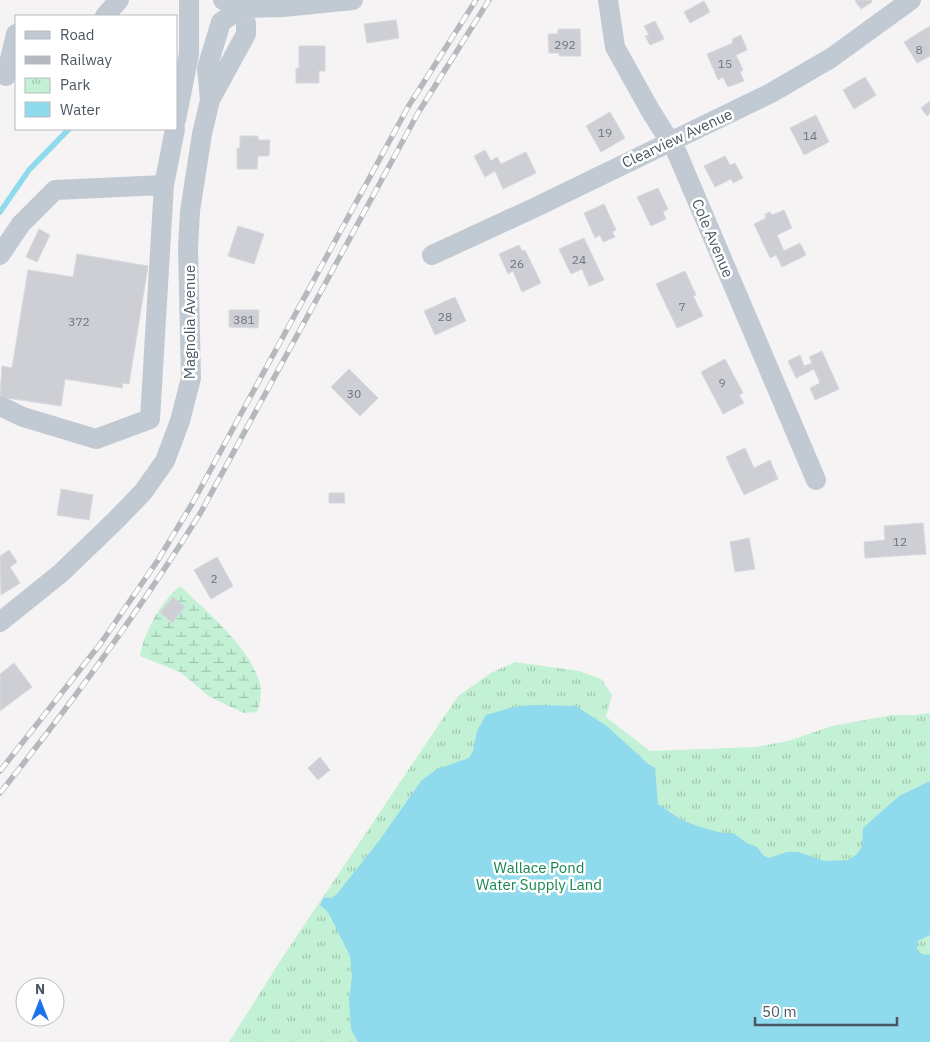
<svg xmlns="http://www.w3.org/2000/svg" width="930" height="1042" viewBox="0 0 930 1042" font-family="'IBM Plex Sans',sans-serif">
<defs>
<pattern id="wetland-marsh" width="20" height="14" patternUnits="userSpaceOnUse" patternTransform="scale(1.25)"><rect width="20" height="14" fill="#c3f1d5"/><path d="M1 5h8M5 5V1M11 12h8M15 12V8" fill="none" stroke="#a0c6b0"/></pattern>
<pattern id="park-tufts" width="24" height="20" patternUnits="userSpaceOnUse" patternTransform="scale(1.25)"><rect width="24" height="20" fill="#c3f1d5"/><path d="M3 7l-1-3M5 7V3M7 7l1-3M15 17l-1-3M17 17v-4M19 17l1-3" fill="none" stroke="#a0c6b0"/></pattern>
</defs>
<rect width="100%" height="100%" fill="#f5f3f3"/>
<path fill="url(#wetland-marsh)" d="M180 586C205 610 253 650 260 685 262 694 260 704 257 712L244 713 210 697 180 672 140 656C145 630 160 603 180 586Z"/>
<path fill="url(#park-tufts)" d="M515 662 579 671 601 679 612 695 606 717 650 751 756 747 788 741 832 726 892 715H915L930 713V1042H229L282 958 458 696 491 673Z"/>
<path fill="#90daee" d="M533 705 576 706 608 727 647 763 655 768 658 804 680 819 697 826 722 833H733L747 843 757 847 764 856 769 858 787 852H798L824 861 848 860 856 855 862 847 863 828 899 796 930 781V935L918 941 917 949 922 954 930 955V1042H358L351 1029 349 1000 352 976 350 956 328 912 320 905 324 897 331 898 336 895 379 841 421 781 437 769 469 758 473 751 477 731 486 715 513 707Z"/>
<g fill="none" stroke-linecap="round" stroke-linejoin="round">
<path stroke="#90daee" stroke-width="5.5" d="M0 212 29 170 69 129"/>
</g>
<path fill="#cdcfd5" stroke="#d7d9de" d="M857 0H871L872 2 861 9 855 1Z
M704 1 710 12 690 23 684 12Z
M396 20 399 38 367 43 364 24Z
M655 21 664 39 650 45 645 36 649 35 644 26Z
M930 26V56L917 63 904 42Z
M558 29H580L581 56H559V53H549L548 34H558Z
M741 35 747 50 736 55 743 70 740 72 744 81 728 87 723 77 718 80 707 54 733 43 732 39Z
M299 46H325V71H319V83H296V68H299Z
M865 77 876 95 854 109 843 90Z
M930 101V113L927 116 921 108Z
M610 112 625 138 601 152 586 126Z
M816 115 829 142 804 155 790 128Z
M240 136H258V140H270L269 156H258L257 169H237V148H240Z
M485 150 491 161 497 157 501 164 526 152 536 173 503 189 495 171 485 177 474 156Z
M725 156 730 165 735 163 743 178 733 183 731 179 715 187 704 166Z
M658 188 668 209 663 212 666 219 651 226 637 197Z
M604 204 616 230 612 232 615 237 603 242 600 235 595 238 584 213Z
M784 210 792 228 777 235 784 251 800 243 806 255 782 267 776 255 770 258 754 224 766 218 765 214 770 212 772 215Z
M238 226 264 234 254 264 228 256Z
M39 229 50 235 37 262 26 257Z
M584 238 604 280 589 286 582 269 571 274 559 249Z
M519 245 522 251 525 250 541 283 522 292 513 271 508 274 499 254Z
M77 254 148 266 129 384 123 383 122 388 65 379 61 406 0 397 2 366 12 368 28 270 73 277Z
M685 271 696 295 693 296 703 316 677 328 656 284Z
M455 297 466 321 435 335 424 311Z
M229 310H259L258 328 229 327Z
M822 351 839 389 815 400 810 388 820 383 814 369 796 378 788 361 800 355 804 366 812 363 809 357Z
M725 359 743 393 739 395 744 403 723 414 701 372Z
M349 369 378 398 360 416 331 387Z
M745 448 754 468 770 460 778 479 744 495 726 457Z
M61 489 93 495 89 520 57 515Z
M329 493H344L345 503H329Z
M923 523 926 554 865 558 864 542 885 540 884 526Z
M749 538 755 569 735 572 730 542Z
M9 550 17 562 10 567 20 583 1 595 0 556Z
M217 557 233 586 211 599 194 570Z
M173 597 185 607 172 623 160 612Z
M14 663 32 687 0 711V674Z
M320 757 330 770 318 780 308 768Z"/>
<g fill="none" stroke-linecap="round" stroke-linejoin="round">
<path stroke="#c1cad2" stroke-width="20" d="M223 0 242 8 283 7 353 0
M608 0 615 47 650 110 677 153 816 480
M105 16 119 0
M6 76 16 34
M176 120 189 54V0
M0 255 21 224 55 190 164 185
M432 255 534 208 771 93 831 58 911 0
M0 406 23 417 96 439 150 419 164 185 175 129
M0 622 61 573 117 519 143 492 165 461 180 421 191 378 188 248 190 211 202 134 210 100 246 34V24L242 8 221 22 207 68 210 100"/>
<defs>
<path id="rail" d="M0 771 101 643 158 560 192 504 408 107 476 0
M0 793C72 703 140 610 201 512L418 113 489 0"/>
</defs>
<use href="#rail" stroke="#b5b8bd" stroke-width="5.5"/>
<use href="#rail" stroke="#fff" stroke-width="4" stroke-dasharray="11" stroke-linecap="butt"/>
</g>
<g text-anchor="middle" dominant-baseline="central" stroke-width="5" stroke-linejoin="round" paint-order="stroke">
<g font-size="12" fill="#6b747e">
<text x="565" y="44">292</text>
<text x="919" y="49">8</text>
<text x="725" y="63">15</text>
<text x="605" y="132">19</text>
<text x="810" y="135">14</text>
<text x="579" y="259">24</text>
<text x="517" y="263">26</text>
<text x="682" y="306">7</text>
<text x="445" y="316">28</text>
<text x="244" y="319">381</text>
<text x="79" y="321">372</text>
<text x="722" y="382">9</text>
<text x="354" y="393">30</text>
<text x="900" y="541">12</text>
<text x="214" y="578">2</text>
</g>
<g font-size="15" fill="#4a5661" stroke="#fff">
<text transform="translate(677 138) rotate(-25)">Clearview Avenue</text>
<text transform="translate(713 238) rotate(67)">Cole Avenue</text>
<text transform="translate(189 322) rotate(-90)">Magnolia Avenue</text>
</g>
<g font-size="15" fill="#17864f" stroke="#fff">
<text x="539" y="867">Wallace Pond<tspan x="539" dy="17">Water Supply Land</tspan></text>
</g>
</g>
<rect x="15" y="15" width="162" height="115" fill="#ffffff" stroke="#b7bbc0"/>
<rect x="25" y="31" width="25" height="8" fill="#c1cad2" stroke="#b7bbc0"/>
<text x="60" y="40" font-size="15" fill="#4a5661">Road</text>
<rect x="25" y="56" width="25" height="8" fill="#b5b8bd" stroke="#b7bbc0"/>
<text x="60" y="65" font-size="15" fill="#4a5661">Railway</text>
<rect x="25" y="78" width="25" height="15" fill="url(#park-tufts)" stroke="#b7bbc0"/>
<text x="60" y="90" font-size="15" fill="#4a5661">Park</text>
<rect x="25" y="102" width="25" height="15" fill="#90daee" stroke="#b7bbc0"/>
<text x="60" y="115" font-size="15" fill="#4a5661">Water</text>
<g transform="translate(40 1002)"><circle r="24" fill="#ffffff" stroke="#b7bbc0"/>
<path d="M0-4L9 19L0 12L-9 19Z" fill="#1a73e8"/>
<text y="-8" font-size="14" font-weight="bold" text-anchor="middle" fill="#4a5661">N</text>
</g>
<path d="M755 1017v8h142v-8" fill="none" stroke="#4a5661" stroke-width="2.5"/>
<text x="762" y="1017" font-size="15" fill="#4a5661" stroke="#ffffff" stroke-width="4" paint-order="stroke">50 m</text>
</svg>
